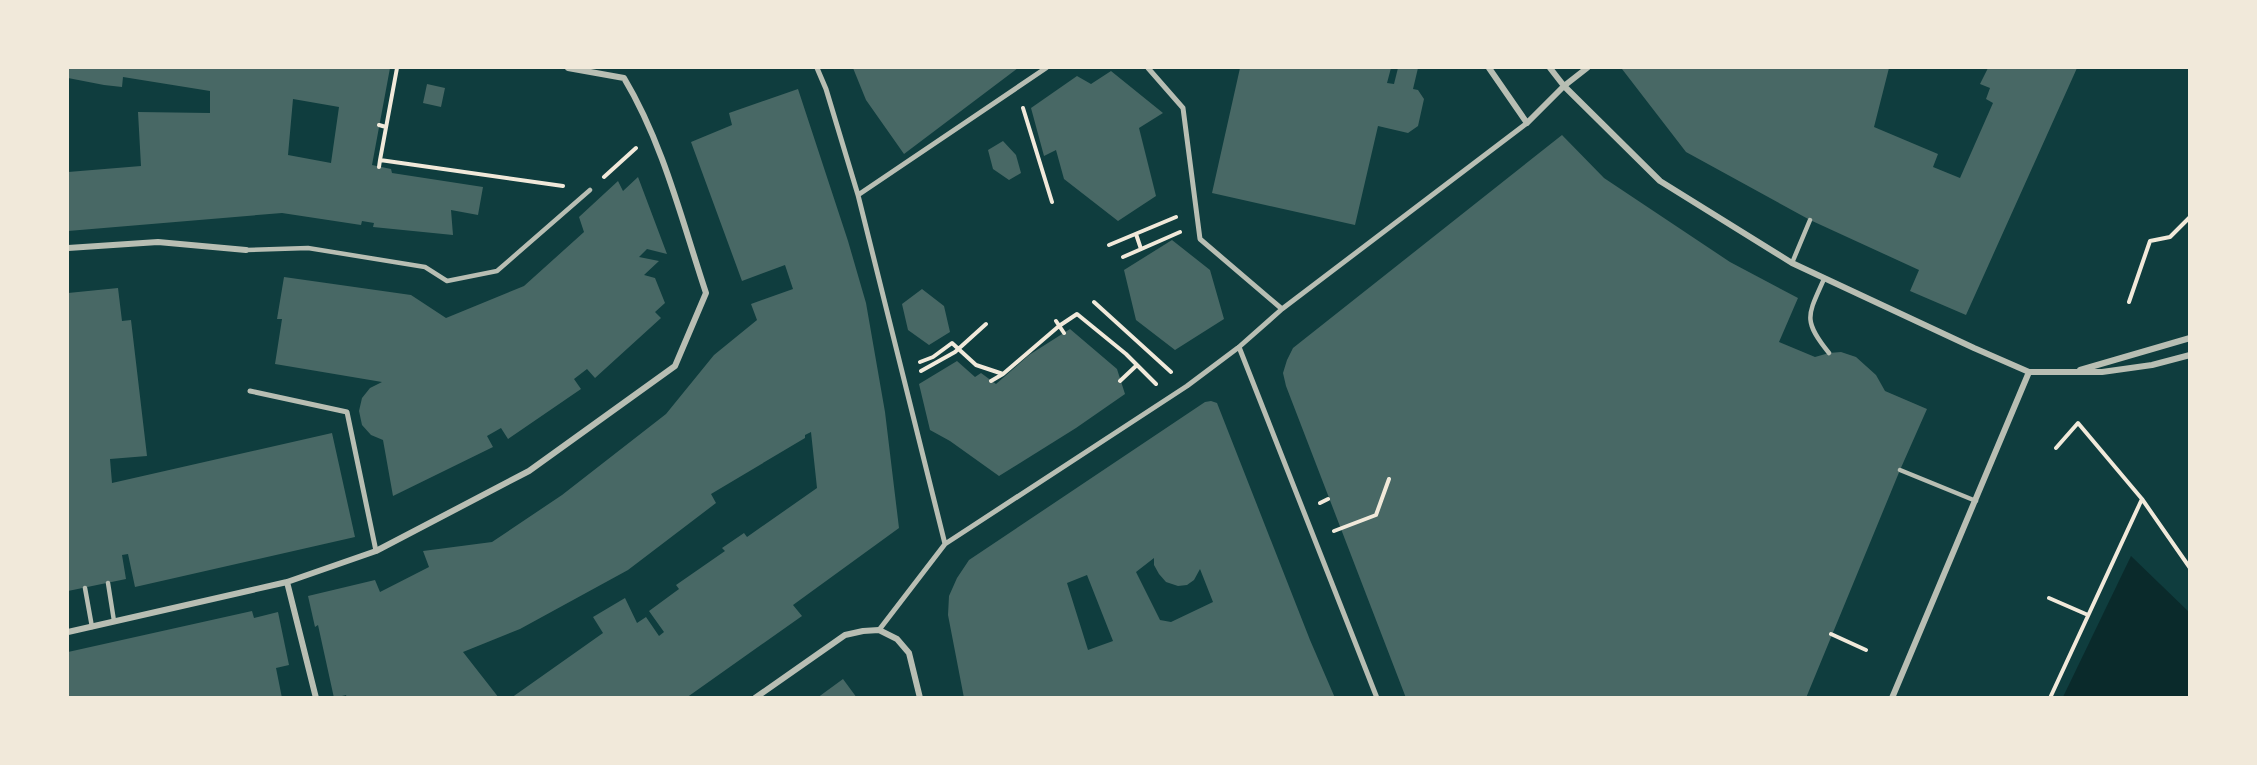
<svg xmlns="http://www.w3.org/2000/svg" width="2257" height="765" viewBox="0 0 2257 765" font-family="Overpass,sans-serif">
<rect width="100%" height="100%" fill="#0f3d3e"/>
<path fill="#0a2a2b" d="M2131 556 2189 612V697H2063Z"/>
<path fill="#486865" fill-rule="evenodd" d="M68 68H390L372 165 391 169 392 173 483 187 478 215 451 210 453 235 373 227 374 223 362 221 361 225 282 213 68 231V172L141 166 138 112 210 113V91L123 77 122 87 104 85 68 78ZM293 99 339 107 331 163 288 155Z
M853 68H1018L904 154 866 100Z
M1240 68H1391L1387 83 1394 84 1398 68H1418L1413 89 1418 90 1424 99 1418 126 1408 133 1378 126 1355 225 1212 193Z
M1624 68H1889L1874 127 1938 154 1933 167 1960 178 1993 103 1986 99 1990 88 1980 84 1988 68H2077L1966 315 1910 291 1919 270 1810 220 1686 152 1622 69Z
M1111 71 1163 113 1139 128 1156 196 1118 221 1064 179 1056 150 1044 156 1031 108 1077 76 1091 84Z
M427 84 445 88 441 107 423 103Z
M798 89 848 241 866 303 885 412 899 528 793 605 802 616 686 698H511L603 633 593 617 625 598 637 623 646 617 659 636 664 632 649 611 679 589 676 585 725 551 722 548 744 533 747 537 817 488 811 432 805 435V438L711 494 716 503 628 570 520 629 463 652 499 698H347L346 695 334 698 318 625 315 627 308 596 375 580 380 592 429 567 423 551 492 542 562 495 666 414 714 355 757 320 751 304 793 289 785 265 742 281 691 142 732 125 729 113Z
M1562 135 1604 178 1730 262 1798 298 1779 342 1815 357 1829 353 1841 352 1856 357 1876 375 1885 391 1927 409 1900 470 1806 698H1406L1286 386 1283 373 1287 360 1293 348Z
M1003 141 1016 155 1021 173 1009 180 993 169 988 150Z
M638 177 667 254 647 249 639 257 659 261 644 275 655 278 665 303 655 312 661 318 595 378 587 369 574 379 581 389 508 439 501 428 487 436 493 447 393 496 383 440 371 435 362 425 359 411 362 398 370 388 382 382 275 364 282 319H277L284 277 411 295 446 318 524 286 584 232 579 217 618 181 623 191Z
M1172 240 1210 270 1224 319 1175 350 1136 320 1124 270Z
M118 288 122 321 131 320 147 456 110 459 112 483 332 433 355 537 135 587 128 554 122 555 126 579 68 591V293Z
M922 289 944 306 950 332 929 345 908 330 902 304Z
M1070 329 1117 369 1125 394 1076 428 999 476 950 441 930 430 919 384 957 361 975 377 981 373 996 384 1029 355Z
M1211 401 1217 403 1310 640 1335 698H964L948 615 949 596 957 578 969 560 1205 402ZM1154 558V565L1159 574 1166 582 1178 586 1187 585 1194 580 1200 569 1213 602 1171 622 1160 620 1136 572ZM1087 575 1113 641 1088 650 1067 583Z
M252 611 254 618 278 612 289 665 276 668 282 698H68V652Z
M843 679 857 698H817Z"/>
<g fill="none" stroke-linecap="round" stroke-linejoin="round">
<path stroke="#f1e9da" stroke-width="4" d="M397 68 380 160 563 186
M1023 108 1052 202
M379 125 386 127
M379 167 380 160
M604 177 636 148
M1136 234 1141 249
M1109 245 1176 217
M1123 257 1180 232
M1094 302 1171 372
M2129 302 2150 241 2170 237 2190 217
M1056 321 1064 333
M920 362 933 357 952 343 976 365 1003 374 1059 326 1077 314 1126 354 1156 384
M921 371 955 352 986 324
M991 381 1003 374
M1120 381 1137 365
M2056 448 2078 423 2142 499 2190 568
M1320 503 1328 499
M1334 531 1376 515 1389 479
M2049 598 2088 615
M1831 634 1866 650
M2050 698 2142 499"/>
<path stroke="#b8beb3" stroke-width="4.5" d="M246 250 308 248 425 267 447 281 497 271 590 190
M1792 263 1810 220
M1824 279C1808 315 1802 320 1829 353
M1900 470 1976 501
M108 583 114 621
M85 588 92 627"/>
<path stroke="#b8beb3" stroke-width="5" d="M817 68 826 89 858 195 945 544
M1148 68 1183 108 1200 239 1282 309
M858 195 1046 68
M1239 347 1377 698
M250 391 347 412 376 551
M879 630 945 544 1187 386 1239 347 1282 309 1527 123"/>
<path stroke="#b8beb3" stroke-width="6" d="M1489 68 1527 123 1564 86 1587 68
M1550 68 1564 86 1660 181 1792 263 1974 348 2029 372H2102L2152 365 2190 355
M68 248 158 242 246 250
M2080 370 2190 338
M287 582 316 698
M68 632 287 582 376 551 529 471 675 366 706 293C682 221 663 143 624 78L568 68
M755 698 845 635 863 631 879 630 897 639 909 653 920 698
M1892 698 2029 372"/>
</g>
<rect width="2257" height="765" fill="none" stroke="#f1e9da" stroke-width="138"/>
</svg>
